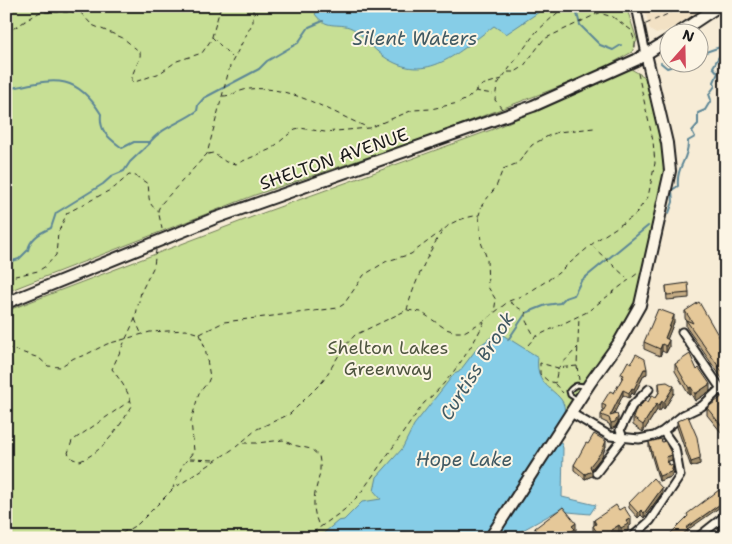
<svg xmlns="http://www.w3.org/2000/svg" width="732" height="544" viewBox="0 0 732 544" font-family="'Shantell Sans',sans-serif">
<rect width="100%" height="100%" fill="#f7ecd6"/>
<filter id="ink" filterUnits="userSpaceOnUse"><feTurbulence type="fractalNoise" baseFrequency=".02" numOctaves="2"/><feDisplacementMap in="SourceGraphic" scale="10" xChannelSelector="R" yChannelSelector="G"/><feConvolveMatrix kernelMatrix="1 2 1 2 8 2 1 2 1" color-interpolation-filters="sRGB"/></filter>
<g filter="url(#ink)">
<path fill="#f2e1c4" d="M644 6H706L670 30 656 34 650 30Z"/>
<path fill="#c7df95" stroke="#727e58" d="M6 6H626L637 40 632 52 595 73 428 137 255 195 6 292Z
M631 69 645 77 666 159 665 177 635 305 629 321 486 538H6V311L260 214 491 130Z"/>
<path fill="#86cde7" stroke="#5c8696" d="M322 6H548L506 34 494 26C459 51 427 87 383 56 373 49 365 38 355 30 340 20 328 32 315 14Z
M498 332 538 357C533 392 569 390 564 414L484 538H318L338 521 344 520 362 502 381 499 374 491 377 477 402 449 414 425 454 374 459 372 478 347Z
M561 442 563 448 562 497 596 505 590 514 557 511 514 535V538H499L500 533 556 445Z"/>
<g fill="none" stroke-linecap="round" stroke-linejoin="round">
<path stroke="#5c8696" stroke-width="2" d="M575 6 580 25 600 45 613 50 621 45
M700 54 726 45
M661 63 667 68 685 62
M6 89C50 81 73 69 101 114 99 132 109 138 122 148L134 142H150C161 128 182 122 197 111L198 105 204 98 259 69 267 61 298 43 309 27 323 21
M669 213 673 202 672 190 678 186C676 166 689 160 688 141L695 137 692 131 698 124V113L705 110 711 100 709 94 715 86 714 82 718 73 713 67 720 55V47
M6 263 19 259 28 250C30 239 41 232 51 228L56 213 103 184 112 176 124 171 130 162 150 143
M508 340 526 313 546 305 560 303 565 298 574 295 581 281 648 226"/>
<defs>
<path id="service" d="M578 400 570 395 569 391C575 384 578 384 587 387"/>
<path id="minor" d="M636 6 646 54
M682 332 726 396
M571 413 610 436 639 439 654 436 663 431 683 415 702 406 720 389
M596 473 623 438 620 430 632 406 649 389
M631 538 650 521 680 476 675 448 663 431
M697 538 726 515"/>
<path id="secondary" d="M680 32 719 6
M6 303 213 219 533 106 636 60 670 39
M490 538 590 383 618 344 640 305 670 171 667 143 646 54"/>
</defs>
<use href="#service" stroke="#1c1c1c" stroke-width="7"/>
<use href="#minor" stroke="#1c1c1c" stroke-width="11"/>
<use href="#secondary" stroke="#1c1c1c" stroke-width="14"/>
<path stroke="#1c1c1c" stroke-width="1" stroke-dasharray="5 4" stroke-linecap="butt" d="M646 24 670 13 679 6
M6 33 40 12H80L92 25 123 38 140 52C142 61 131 70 132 81L135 82 160 73 177 61 202 53 211 40 221 6
M212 37 232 57
M508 72H515L523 67 544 39 599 13 613 17 631 30 635 42V51
M475 91 493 94
M223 96C232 96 239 90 249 89 291 85 330 112 367 127
M502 109 495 100 497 85 536 32 565 6
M208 154 213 153 226 162 236 164 271 149 295 129 300 128 325 132 369 128 413 110 431 109 458 103 467 99 482 85 502 79
M479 216 481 242 487 259 488 287 496 300 494 312
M162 229 158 210 161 204 207 154 230 66 253 22V6
M592 246 627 278
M6 278 38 271 46 266 56 255 58 233 67 213 114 188 129 175 136 176 148 184C150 195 146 203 157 210
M510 302 526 313V321L535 337
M407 310C411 291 434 236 449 225 458 219 469 217 479 215L482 205 496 187 503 169 518 163 532 145 548 136 558 132 594 128
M135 319 141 333
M200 334 224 322 338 308 344 304 364 275 387 261 411 254 443 230
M528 345 535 337 587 312 638 273
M6 347 39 358 48 366 60 367 74 358 83 356 107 344 150 332 186 330 200 334 205 348 210 377 208 382 199 393 191 421 194 451 182 466 173 488
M577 366 558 368 540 363V374L548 381 555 383 558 368 578 347
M579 380 577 366 579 317
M555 384 563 393
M131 400 72 441 68 453 73 459 80 461C103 452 120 426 132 406 129 391 120 380 112 369L135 319 141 292 154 266 156 250
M243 443H257L283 440 293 445 311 449 319 456C325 483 305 493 319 526
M190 459 215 460
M114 538 138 524 173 489 236 447 257 429 290 414 323 381 344 347 355 335 407 310 421 312 446 329 456 332H464L484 321 509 301 525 295 557 274 597 240 634 216 648 197 655 163 653 141 637 69
M305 538 344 510 360 494 424 403C447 384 472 349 484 322"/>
<use href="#service" stroke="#fcf5e5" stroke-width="3"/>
<use href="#minor" stroke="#fcf5e5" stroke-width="7"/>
<use href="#secondary" stroke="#fcf5e5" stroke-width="10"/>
</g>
<path fill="#c5ac84" stroke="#1c1c1c" d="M666 286 689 293V298L667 300Z
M685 311 718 335 726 346V384L686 327V321L685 318Z
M674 322 667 339 669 347 666 353 662 351 660 356 644 349V342Z
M675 364 697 370 710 391 695 401 691 394 689 395 675 371Z
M621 374H647L644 375 634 395 632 393 629 398 623 395 613 415 618 422 615 427 611 429 609 424 601 420V415L604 410 602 409V404L614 393 622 379Z
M659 383 674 393 664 409 662 408 659 412 657 410 643 432 633 425V418L639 408 656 397 659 392Z
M726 400V438L707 415V408Z
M677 421 700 464 691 467 677 427Z
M649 442H662L672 460 668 461 673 471 671 477 659 481 649 447Z
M588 444 606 446 602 456 591 470 592 476 585 479 574 470V465Z
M662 493 644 518 641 515 638 518 629 508V503Z
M619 510 631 525 628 527V531L621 535 619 532 613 536V538H596L593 533V526L594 525V520Z
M535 528 576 530 575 531V536L573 538H538L535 535Z"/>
<path fill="#a08c6b" stroke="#1c1c1c" d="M674 315V322L665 345V338Z
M669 340V347L666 353V346Z
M662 344V351L660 356V349Z
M644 369H647V374L644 375 634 395V389Z
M710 384V391L695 401V394Z
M674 386V393L664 409V402Z
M691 387V394L689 395V388Z
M632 388V393L629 398V393Z
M623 390V395L610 422V416Z
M662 401V408L659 412V405Z
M657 403V410L643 432V425Z
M618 417V422L615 427 611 429V423Z
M606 441V446L602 456 590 471V466Z
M672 455V460L666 462V457Z
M700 455V464L691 467V462Z
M673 466V471L671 477 659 481V476Z
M592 471V476L585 479V474Z
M662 488V493L644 518V513Z
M726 500V503L686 531V528Z
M641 510V515L638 518V513Z
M631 518V525L628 527V531L621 535V528L626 521Z
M576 523V530L575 531V536L573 538H568V534L572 526Z
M619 525V532L613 536V538H607L611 530Z
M566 530 565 538H558Z
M688 530V534L682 538H678Z
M605 534V538H600V537Z"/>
<path fill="#e5c899" stroke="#1c1c1c" d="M688 283 689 293 667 295 666 286Z
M699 302 718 335 726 346V377L686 320 693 323 685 311Z
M658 309 674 315 665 338 669 340 666 346 662 344 660 349 644 342Z
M636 354 645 359 647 369H644L634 389 632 388 629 393 623 390 610 416 617 414 618 417 615 422 611 423 609 418 601 415 606 406 602 404 610 391 614 393 624 375 621 374 628 361 631 363Z
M690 354 697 370 699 368 710 384 695 394 691 387 689 388 675 364Z
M667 382 674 386 664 402 662 401 659 405 657 403 643 425 633 418 637 407 639 408 645 400 648 402 652 395 656 397 660 391 659 383Z
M723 396 726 400V431L707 408Z
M688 416 697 437 700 455V459L691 462 677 421Z
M594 434 606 441 602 451 590 466 592 471 585 474 574 465 586 443 588 444Z
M661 439 662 442 665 441 672 455 666 457 668 464 673 466 671 472 659 476 649 442Z
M653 478 662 488 644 513 641 510 638 513 629 503Z
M719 490 726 500 686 528 688 530 678 538H666L688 516 687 514Z
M616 505 619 510 624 507 631 518 626 521 628 524 621 528 619 525 611 530 613 534 607 538 605 534 600 537 593 526 596 524 594 520Z
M563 507 576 523 572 526 575 529 568 534 566 530 558 538H544L535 528Z
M722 527 726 531V538H719L715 533Z"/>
</g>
<g text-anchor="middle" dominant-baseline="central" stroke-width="4" stroke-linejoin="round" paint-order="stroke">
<g font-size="18" fill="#1c1c1c" stroke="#fcf5e5">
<text transform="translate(334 159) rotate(-19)">SHELTON AVENUE</text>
</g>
<g font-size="18" fill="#4f5640" stroke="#fcf5e5">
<text x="388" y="348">Shelton Lakes<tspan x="388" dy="21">Greenway</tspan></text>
</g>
<g font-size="19" font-style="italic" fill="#415a63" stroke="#fcf5e5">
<text x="415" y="38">Silent Waters</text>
<text transform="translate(477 366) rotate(-58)">Curtiss Brook</text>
<text x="464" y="459">Hope Lake</text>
</g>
</g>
<rect width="732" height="544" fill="none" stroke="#fcf5e5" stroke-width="25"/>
<rect x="12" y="12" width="707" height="519" fill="none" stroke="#1c1c1c" stroke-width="2" filter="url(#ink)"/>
<g transform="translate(684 48) rotate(20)"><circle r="24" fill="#fcf5e5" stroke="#a29e95"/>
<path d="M0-4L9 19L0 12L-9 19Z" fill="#d1495b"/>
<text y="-8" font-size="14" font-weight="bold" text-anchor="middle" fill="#1c1c1c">N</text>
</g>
</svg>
